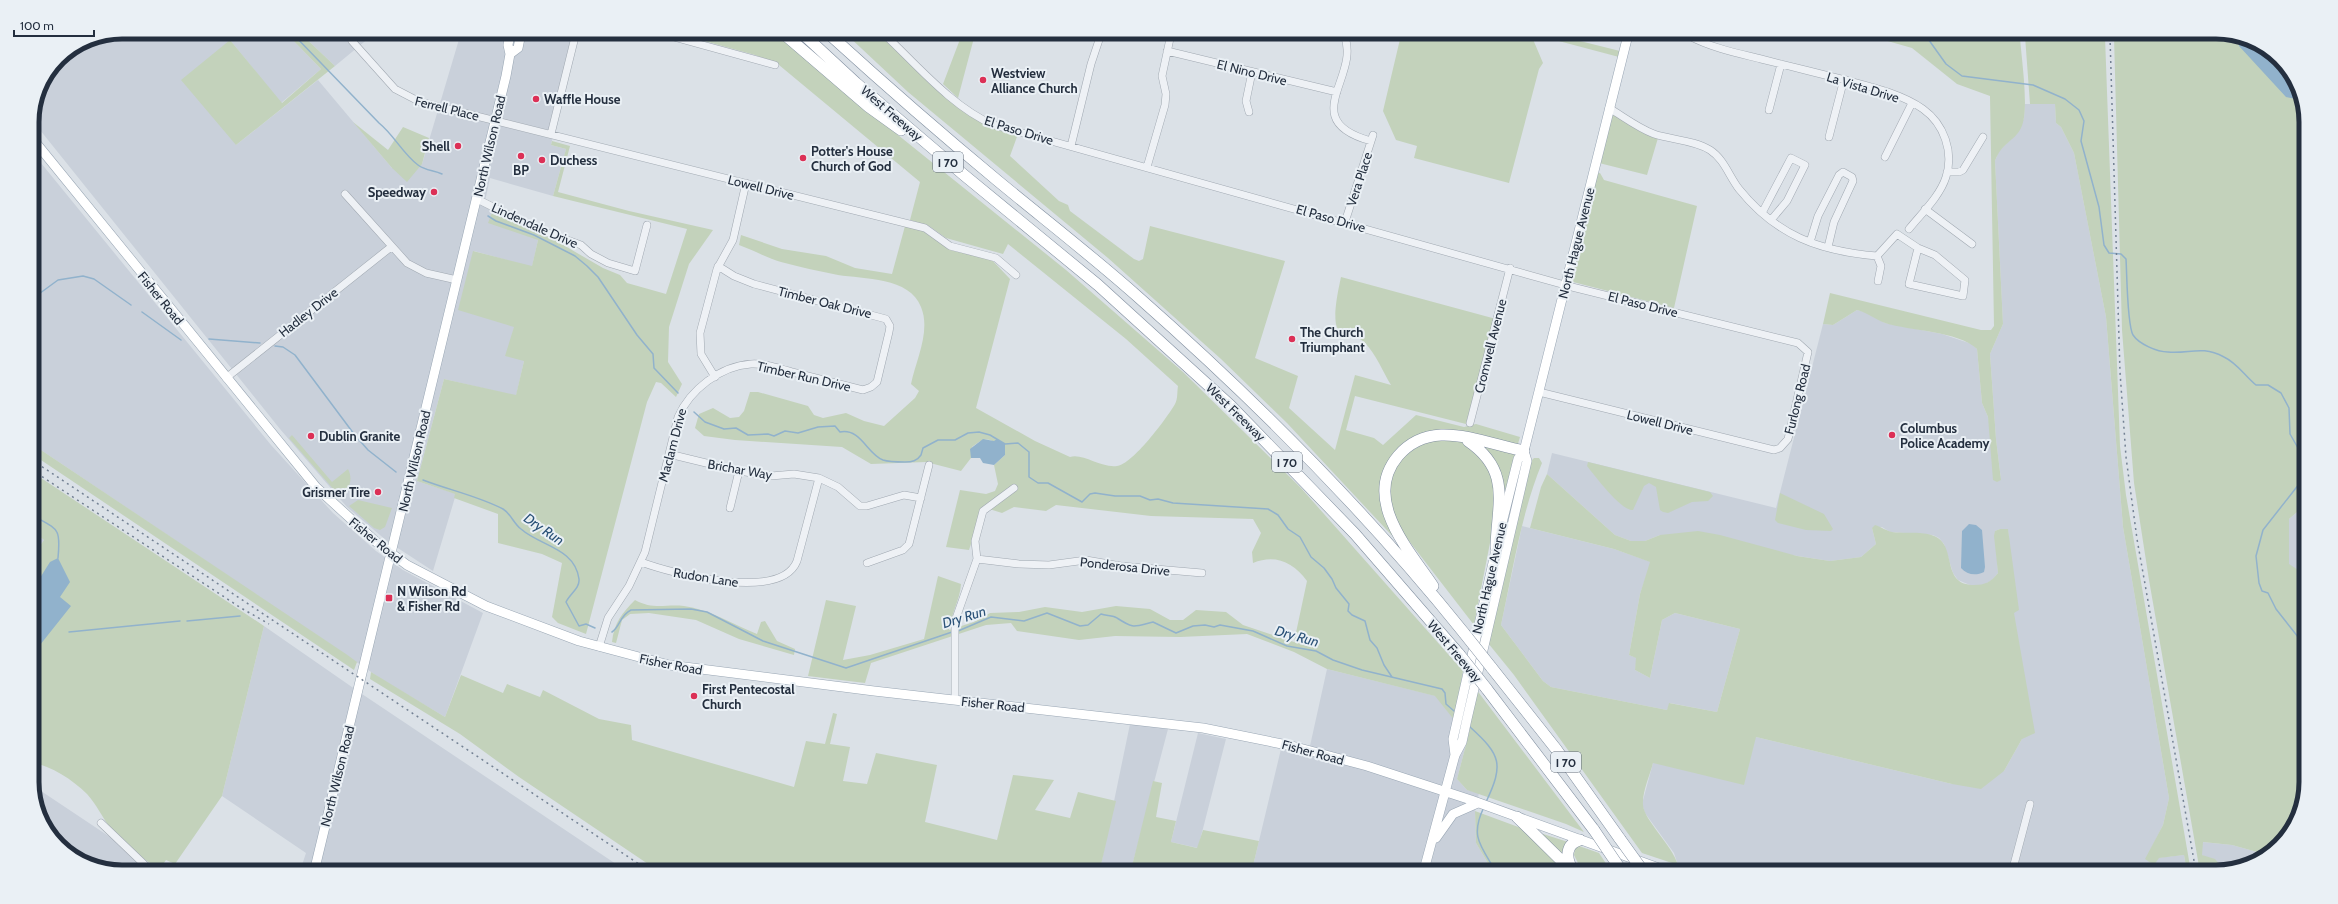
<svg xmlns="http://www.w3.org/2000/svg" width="2338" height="904" viewBox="0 0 2338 904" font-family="Cabin,sans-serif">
<rect width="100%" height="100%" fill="#dbe1e7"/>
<path fill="#c9d0da" d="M122 32H285L321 69 281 103 230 40 236 145 318 80 392 168 422 164 460 36 457 33H577L551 145 566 149 553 196 490 178 484 206 538 240 532 267 474 251 514 327 524 361 516 396 444 379 417 481 456 494 433 571 387 541 347 507 280 429 32 120 39 87 58 58 88 39Z
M299 32 375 33 335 66Z
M2025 104H2055L2056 123 2061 127 2074 153 2106 317 2123 527 2169 798 2163 825 2146 859 2184 855 2187 872 1680 871 1674 853 1645 813 1642 804 1653 763 1756 737 1952 784 2004 771 2022 739 2008 529H2000L1995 531 1998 573 1992 580 1984 585H1970L1958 580 1953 573 1944 544 1939 538 1933 535 1890 532 1882 527 1872 528 1876 544 1861 557 1830 561 1660 535 1645 541H1631L1615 535 1547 474 1552 453 1776 508 1823 324 1833 325 1857 310 1865 312 1885 323 1942 334 1972 344 1977 349 1982 403 1988 417 2001 480 1996 439 1990 354 2003 324 1995 161 1999 151 2016 134 2024 118Z
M32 152 271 445 333 513 376 551 403 570 483 613 445 717 383 680 32 444Z
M2303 507V573L2289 565V519Z
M1522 526 1614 549 1651 562 1640 594 1629 655 1637 658 1635 670 1650 678 1662 620 1675 613 1740 629 1717 712 1670 703 1667 710 1551 687 1543 681 1501 625Z
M32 531 44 540 32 557Z
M264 626 362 694 622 868H301L306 853 222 796Z
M1327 669 1436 696 1468 737 1457 779 1467 790 1479 793 1475 811 1476 843 1492 870H1252L1281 749 1308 755Z
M1130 724 1168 729 1131 870 1100 869Z
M1198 733 1226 739 1198 848 1171 842Z
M32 785 155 867H93L50 837Z
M2202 842 2232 845 2268 855 2219 871 2220 865 2202 855Z"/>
<path fill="#c3d2bb" d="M285 32H299L335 66 236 145 181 80 230 40 282 103 321 69Z
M675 33H777L801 52 857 102 1066 270 1183 372 1301 488 1463 671 1455 721 1435 696 1327 669 1294 652 1247 634 1180 637 1115 636 1079 640 1017 631 1011 623 986 625 871 663 865 683 808 676 826 600 856 606 843 660 870 655 924 639 938 576 961 584C960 600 951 614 949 630L974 622 990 613 1019 612 1045 607 1082 612 1116 606 1150 609 1170 620H1183L1196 610 1226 612 1243 625 1294 642 1307 581C1293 562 1275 554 1253 563L1252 552 1261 533 1253 519 1151 516 1056 505 1046 511 1014 507 1002 513 983 507 969 550 946 547 960 490 986 494 995 491 998 484 994 465 1005 455C993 440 989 433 972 447L971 458 961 471 926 462 871 464 842 447 735 440 704 436 695 428 699 414 713 408 730 418 739 417 744 411 750 392H758L808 406 814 415 823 418 846 413 864 421 884 426 915 398 919 391 911 384C916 360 931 331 921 307 910 277 863 279 838 275 819 271 799 267 781 262 767 258 753 250 739 245L741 235 782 249 826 256 855 268 892 274 905 226 927 231 950 250 992 260 1010 279 976 408 1035 441 1070 457C1083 453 1100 468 1117 466 1132 465 1167 418 1175 404 1178 399 1177 391 1178 386L1126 339 1008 244 1003 254 946 238 929 226 910 220 920 182 779 65 755 55Z
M846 34H879L960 109 973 118 1018 134 1010 156 1059 201 1068 205 1070 211 1134 259 1139 261 1143 259 1150 226 1285 261 1255 358 1298 376 1289 408 1335 450 1355 375 1391 385C1383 372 1376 354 1365 343 1358 335 1348 336 1340 331 1330 325 1339 287 1341 277L1496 319 1466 424 1355 396 1346 430 1374 438 1383 445 1416 415 1464 427 1476 424 1520 437 1517 447 1433 432 1386 470 1398 542 1287 423 1221 359 1108 258 908 92Z
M962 34H975L958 98 943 84Z
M1401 35H1534L1532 37 1543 63 1539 69 1509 183 1414 158 1417 146 1396 140 1383 111Z
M1536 35H1556L1620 51 1619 57Z
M1870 36H2020C2021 57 2030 111 2021 128 2014 142 2002 142 1995 161L2003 324 1990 354 1996 439 2001 480 1997 482 1993 480 1988 417 1982 403 1977 349C1958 331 1910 331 1885 323 1875 319 1868 313 1857 310L1833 325 1823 324 1830 293 1981 330H1991L1994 326 1990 96 1957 84 1912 48Z
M2025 36 2105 37 2120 446 2126 495 2191 872H2187L2184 855 2159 858 2154 865 2145 859 2163 825 2169 798 2123 527 2106 317 2074 153 2061 127 2056 123 2055 104H2030Z
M2114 37H2237L2240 46 2295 100H2300L2306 116 2303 507 2289 519V564L2303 573 2301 811 2268 855 2232 845 2203 842 2202 855 2215 859 2220 865 2219 871 2217 872H2200L2149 580 2134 483 2122 330Z
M1615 114 1658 138 1647 175 1599 163 1611 117Z
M353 122 388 150 403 127 429 138 422 164 407 182 392 168Z
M552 141 570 146 558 192 629 211 713 230 689 264 669 327 668 362 682 384 676 397 661 383 656 382 647 402 586 634 558 623 552 617 562 563 542 554 498 543V514L454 498 455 494 417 481 444 379 516 395 524 361 505 356 514 327 458 310 473 251 532 266 538 240 488 223 493 210 546 235 603 268 620 275 627 283 666 294 687 229 553 196 566 149 551 145Z
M1600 173 1604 180 1697 206 1674 308 1573 282 1572 279 1596 174Z
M292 435 332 482 348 469C354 481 348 489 341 498L289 438Z
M1430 440H1457L1466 444 1475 449 1493 473 1496 512 1474 625 1399 528 1389 498 1392 474 1404 455Z
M1481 443 1516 452 1505 499Z
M32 444 346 654 357 662 354 670 32 454Z
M1534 458H1539L1542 463C1521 514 1513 570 1501 625L1543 681 1551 687 1667 710 1669 703 1717 712 1740 629 1675 613 1662 620 1650 678 1635 670 1636 658 1629 655 1640 594 1650 562 1614 549 1530 528 1541 487 1547 474 1615 535 1631 541H1645L1660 535 1698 531 1720 535 1797 556 1830 561 1861 557 1876 544 1872 528 1875 525C1881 527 1887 531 1892 532 1906 534 1926 530 1938 538 1956 550 1942 585 1974 585 1985 585 1991 582 1998 573L1994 536 1995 531 2000 529H2008L2019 610 2014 613 2035 733 2022 739 2004 771 1981 789 1952 784 1756 737 1744 785 1653 763C1650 775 1642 792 1643 805 1644 820 1672 845 1678 865L1642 853 1514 675 1488 643 1530 462Z
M1588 462 1710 492 1713 496 1708 501 1692 502 1668 513 1663 512 1660 510 1656 487 1649 483 1644 486 1633 510C1621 511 1595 476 1587 466Z
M32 472 264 626 222 796 175 864 166 860 161 867C150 867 118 839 111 829 102 817 97 805 87 794 72 779 52 767 32 762V557L44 540 32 531Z
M1780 493 1824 514 1833 529 1831 531 1806 530 1778 523 1775 520Z
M358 500 392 508 385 527 380 530 374 528 349 506Z
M635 600C653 610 665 604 684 606 709 609 734 625 757 634L761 622 765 621 777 641 795 649 794 655 739 639 696 620 649 613 630 614 622 620 616 643 612 642C614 623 622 613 635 600Z
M371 672 445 717 461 675 503 693 507 684 540 697 543 690 599 719 631 725 632 740 794 787 806 741 825 744 833 713 837 714 830 744 850 747 843 781 867 784 876 753 937 765 925 822 997 840 1013 775 1054 780 1035 810 1070 818 1078 792 1116 801 1100 869 654 868 519 777 460 734 370 679Z
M1477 691 1479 693 1584 832 1566 824 1467 790 1457 779 1468 737Z
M1153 781 1162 783 1156 817 1176 821 1171 842 1197 848 1203 830 1259 841 1252 870H1131Z
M1475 811 1521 828 1564 871 1492 870 1476 843Z
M1543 834 1568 842 1564 859 1542 837Z
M1579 846 1599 853 1611 871H1582L1574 855 1575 849Z"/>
<path fill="#91b2cc" d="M2237 37H2245L2288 67 2300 100 2286 97 2239 46Z
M983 439 994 441 997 439 1005 444V455L994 465 983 463 980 458H971L970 449Z
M1969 524 1976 525 1982 530 1985 567 1984 572C1976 576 1967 575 1961 568L1962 531Z
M58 558 70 582 60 597 71 606 40 645 32 659V620L39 608 38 581 50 562Z"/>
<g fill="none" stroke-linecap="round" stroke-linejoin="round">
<path stroke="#91b2cc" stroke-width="1.5" d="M291 32 379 123C394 135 403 154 418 165 426 171 434 170 442 174
M1926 36 1946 64 1962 76 2033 85 2065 99 2079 110 2084 121 2081 141 2099 207 2104 245 2109 253 2121 254 2126 259C2127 274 2127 324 2133 335 2139 344 2157 352 2168 352 2190 354 2201 345 2224 357 2237 363 2245 376 2256 385H2268L2281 393 2289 408 2290 434 2298 448 2303 470
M488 216 496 221 534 235 575 256 587 266 598 277 637 335 653 354 654 368 678 393
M32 299 58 280 83 276 94 279 131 305
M142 312 181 340
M209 339 260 343
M275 346 283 347 295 355 354 434 368 450 396 472
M694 412 705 422 724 429 736 428 748 435 768 434 774 436 785 431 798 433 818 427 835 426 840 432C861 428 867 454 883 460 889 462 898 462 905 462 912 462 917 461 921 455L923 448 938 440H955L968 433 979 432 990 435 1005 444 1018 443 1029 452V477L1038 483H1048L1082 502 1090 494 1095 493 1115 496H1140L1150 500 1158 499 1173 503 1268 509 1278 515 1288 529 1300 537 1311 557 1324 568 1332 579 1336 588 1349 604 1348 611 1352 615 1365 621 1370 640 1377 648 1384 665 1392 677
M423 480C449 490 478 496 503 509 511 514 514 524 521 529 540 546 575 548 579 579 580 588 570 594 566 602L579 626 586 624 595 628
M32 515C58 530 61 527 58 558
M187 621 240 616
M958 631 991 617 1024 621 1047 613 1080 626 1088 625 1101 614C1106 616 1113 615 1117 618 1134 629 1133 627 1153 622L1176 633 1193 626 1205 625 1214 627 1220 625 1253 631 1287 646 1316 651 1333 660 1362 670 1442 689 1445 693 1446 704 1454 711
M69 632 180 621
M612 632C620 627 620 615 631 610L691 609 707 612 763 641 846 668 952 632
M2302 642 2276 609 2268 593 2262 591 2259 583 2256 556 2263 530 2303 479
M1470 727C1501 755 1504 764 1486 802
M1484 807C1470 836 1480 845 1495 870"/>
<defs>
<path id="minor" d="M659 33 775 65
M884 34C916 64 953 108 994 125L1572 287 1798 343 1808 352 1788 439 1780 448 1774 450 1539 392
M1344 35C1362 76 1295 120 1371 141
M1689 36C1712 48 1737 53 1761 59 1792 67 1822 74 1853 82 1876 88 1903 95 1923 109 1944 124 1954 152 1946 177 1940 196 1922 213 1909 229
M352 41 395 89 420 102 925 228 950 246 996 258 1016 275
M1167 51 1337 92
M1609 108C1624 117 1638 128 1654 134 1672 140 1694 140 1710 150 1724 159 1729 176 1739 189 1776 235 1818 251 1877 256
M1769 110 1781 64
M1249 112 1246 101 1252 72
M551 134 576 33
M1829 137 1844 79
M1071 146 1091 64 1101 34
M1885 157 1912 103
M1147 167 1165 105 1166 94 1162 76 1171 34
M1947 172H1959L1963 170 1983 137
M345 194 407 263 426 273 457 280
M477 199 537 229 581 245 591 254 608 263 635 271 647 225
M1925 209 1972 244
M1762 213 1791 158 1805 165 1787 201 1771 220
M1345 222 1373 135
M1810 242 1818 216 1839 175 1843 172 1852 177 1853 181 1834 222 1828 247
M1877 256 1897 234 1918 248 1935 255 1965 280 1963 296 1909 284 1918 248
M1877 256 1881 266 1878 281
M715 377 701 354 700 333 717 269 733 240 746 183
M226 378 391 247
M1470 423 1510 268
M669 454 739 471 771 476 794 474 819 478 838 487 860 506H867L904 495 921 498
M730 508 739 471
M977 559 1019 564 1049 565 1086 560 1121 566 1202 573
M977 559 975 541 983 511 1014 488
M641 562C673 574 781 602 797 561L819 478
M867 563 903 550 909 544 929 465
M599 647 608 618 629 586 645 552 678 417C690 390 720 366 751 364 764 363 779 368 792 372 816 378 840 384 863 390L871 387 877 382 889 332 890 326 886 319 754 284 734 276 718 266
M955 700V621L977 559
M101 823 147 867
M2012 872 2030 804"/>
<path id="major" d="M510 54 518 48 521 33
M32 138 316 487 375 541 407 565 486 606 579 641 669 665 874 691 1203 728 1292 746 1367 766 1471 800 1667 871
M1501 527 1518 459 1524 451 1628 35
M1455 755 1453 739 1498 541
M1436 838 1453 814 1478 803
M315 868 506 76 510 54 508 45 510 33
M1424 870 1455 755 1462 742 1467 719 1527 461 1524 451"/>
<path id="highway" d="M784 34 869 107 901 130
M803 34 856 83 964 175 1098 285 1231 406 1355 534 1459 654
M829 34C884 84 940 133 998 181 1044 219 1092 256 1137 296 1254 399 1366 511 1464 633
M1468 441C1512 471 1497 504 1496 547
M1433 586C1408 549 1362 499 1398 456 1409 443 1424 436 1441 435 1468 434 1498 446 1524 451
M1491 667 1556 749 1620 839
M1486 688 1594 830
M1517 817 1572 871
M1572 869C1566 858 1565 844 1580 840"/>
</defs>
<use href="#minor" stroke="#a0a8b1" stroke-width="8"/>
<use href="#major" stroke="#99a6b4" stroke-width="10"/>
<use href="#highway" stroke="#818fa0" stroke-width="12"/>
<use href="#minor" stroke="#eef1f5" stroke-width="7"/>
<use href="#major" stroke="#fff" stroke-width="9"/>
<use href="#highway" stroke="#fff" stroke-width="11"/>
<path stroke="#738193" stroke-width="1.5" stroke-dasharray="2 4" stroke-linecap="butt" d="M2110 37 2120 372 2126 457 2137 539 2196 872
M50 71 92 38
M32 460 645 868
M32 470 241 608 269 624"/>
<defs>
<path id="highway-bridge" d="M1464 633 1491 667
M1459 654 1486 688
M1594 830 1619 867
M1620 839 1643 871"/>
</defs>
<use href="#highway-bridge" stroke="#818fa0" stroke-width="12" stroke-linecap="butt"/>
<use href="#highway-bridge" stroke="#fff" stroke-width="11"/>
</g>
<g fill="#dc3056" stroke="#eaf0f5" stroke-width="1.5">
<circle cx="983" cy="80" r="4"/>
<circle cx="536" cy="99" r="4"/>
<circle cx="458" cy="146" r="4"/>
<circle cx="521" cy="156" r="4"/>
<circle cx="803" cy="158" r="4"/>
<circle cx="542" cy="160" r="4"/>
<circle cx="434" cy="192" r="4"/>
<circle cx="1292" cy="339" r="4"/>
<circle cx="1892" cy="435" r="4"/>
<circle cx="311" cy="436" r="4"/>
<circle cx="378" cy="492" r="4"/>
<rect x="385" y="594" width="8" height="8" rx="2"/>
<circle cx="694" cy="696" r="4"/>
</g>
<g text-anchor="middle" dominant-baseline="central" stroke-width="4" stroke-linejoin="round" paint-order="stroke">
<g fill="#eaf0f5" stroke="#5f6976" stroke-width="1">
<rect x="933" y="152" width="30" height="20" rx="3"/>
<rect x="1272" y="452" width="30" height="20" rx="3"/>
<rect x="1551" y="752" width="30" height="20" rx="3"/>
</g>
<g font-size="12" font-weight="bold" fill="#242f3f">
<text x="948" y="162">I 70</text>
<text x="1287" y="462">I 70</text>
<text x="1566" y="762">I 70</text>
</g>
<g font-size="13" fill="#242f3f" stroke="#eaf0f5">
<text transform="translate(1252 72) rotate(14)">El Nino Drive</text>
<text transform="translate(1863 87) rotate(17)">La Vista Drive</text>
<text transform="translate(447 108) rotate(14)">Ferrell Place</text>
<text transform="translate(892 113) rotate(41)">West Freeway</text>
<text transform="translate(1019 130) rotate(17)">El Paso Drive</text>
<text transform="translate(489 146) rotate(-77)">North Wilson Road</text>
<text transform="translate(1359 179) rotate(-72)">Vera Place</text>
<text transform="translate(761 187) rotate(14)">Lowell Drive</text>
<text transform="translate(1331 218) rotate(16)">El Paso Drive</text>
<text transform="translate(535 225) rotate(24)">Lindendale Drive</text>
<text transform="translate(1576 243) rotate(-76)">North Hague Avenue</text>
<text transform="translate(161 298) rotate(51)">Fisher Road</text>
<text transform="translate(825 302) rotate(14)">Timber Oak Drive</text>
<text transform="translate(1643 304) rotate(14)">El Paso Drive</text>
<text transform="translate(308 312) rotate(-38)">Hadley Drive</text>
<text transform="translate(1490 346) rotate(-76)">Cromwell Avenue</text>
<text transform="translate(804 376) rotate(13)">Timber Run Drive</text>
<text transform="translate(1797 399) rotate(-76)">Furlong Road</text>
<text transform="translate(1236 412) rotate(44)">West Freeway</text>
<text transform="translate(1660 422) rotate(14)">Lowell Drive</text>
<text transform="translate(672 445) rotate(-75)">Maclam Drive</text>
<text transform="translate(414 461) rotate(-77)">North Wilson Road</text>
<text transform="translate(740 469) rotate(10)">Brichar Way</text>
<text transform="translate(376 540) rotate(39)">Fisher Road</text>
<text transform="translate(1125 566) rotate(6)">Ponderosa Drive</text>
<text transform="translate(706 577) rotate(9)">Rudon Lane</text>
<text transform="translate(1489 578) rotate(-77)">North Hague Avenue</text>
<text transform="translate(1455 651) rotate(50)">West Freeway</text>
<text transform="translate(671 664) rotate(11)">Fisher Road</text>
<text transform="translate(993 704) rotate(6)">Fisher Road</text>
<text transform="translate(1313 752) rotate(15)">Fisher Road</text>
<text transform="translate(337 776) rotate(-76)">North Wilson Road</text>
</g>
<g font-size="13" font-weight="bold" fill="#242f3f" stroke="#eaf0f5" text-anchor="start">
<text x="991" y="73">Westview<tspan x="991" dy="15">Alliance Church</tspan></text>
<text x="544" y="99">Waffle House</text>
<text x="450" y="146" text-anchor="end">Shell</text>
<text x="811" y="151">Potter's House<tspan x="811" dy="15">Church of God</tspan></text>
<text x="550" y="160">Duchess</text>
<text x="521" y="170" text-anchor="middle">BP</text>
<text x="426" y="192" text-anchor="end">Speedway</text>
<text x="1300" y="332">The Church<tspan x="1300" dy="15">Triumphant</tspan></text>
<text x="1900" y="428">Columbus<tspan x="1900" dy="15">Police Academy</tspan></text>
<text x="319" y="436">Dublin Granite</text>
<text x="370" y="492" text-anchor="end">Grismer Tire</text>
<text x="397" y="591">N Wilson Rd<tspan x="397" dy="15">&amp; Fisher Rd</tspan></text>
<text x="702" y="689">First Pentecostal<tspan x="702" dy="15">Church</tspan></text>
</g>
<g font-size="14" font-style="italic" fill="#2a5177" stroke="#eaf0f5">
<text transform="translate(544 529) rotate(34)">Dry Run</text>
<text transform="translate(964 617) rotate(-17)">Dry Run</text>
<text transform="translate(1297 636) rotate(16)">Dry Run</text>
</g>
</g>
<path d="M0 0H2338V904H0ZM122 39H2216A83 83 0 0 1 2299 122V782A83 83 0 0 1 2216 865H122A83 83 0 0 1 39 782V122A83 83 0 0 1 122 39Z" fill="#eaf0f5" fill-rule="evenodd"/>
<path fill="none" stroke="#242f3f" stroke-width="5" d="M122 39H2216A83 83 0 0 1 2299 122V782A83 83 0 0 1 2216 865H122A83 83 0 0 1 39 782V122A83 83 0 0 1 122 39Z"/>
<path d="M14 30v6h80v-6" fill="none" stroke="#242f3f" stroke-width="2"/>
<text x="20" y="30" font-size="12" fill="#242f3f" stroke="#eaf0f5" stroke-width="3" paint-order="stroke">100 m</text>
</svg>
